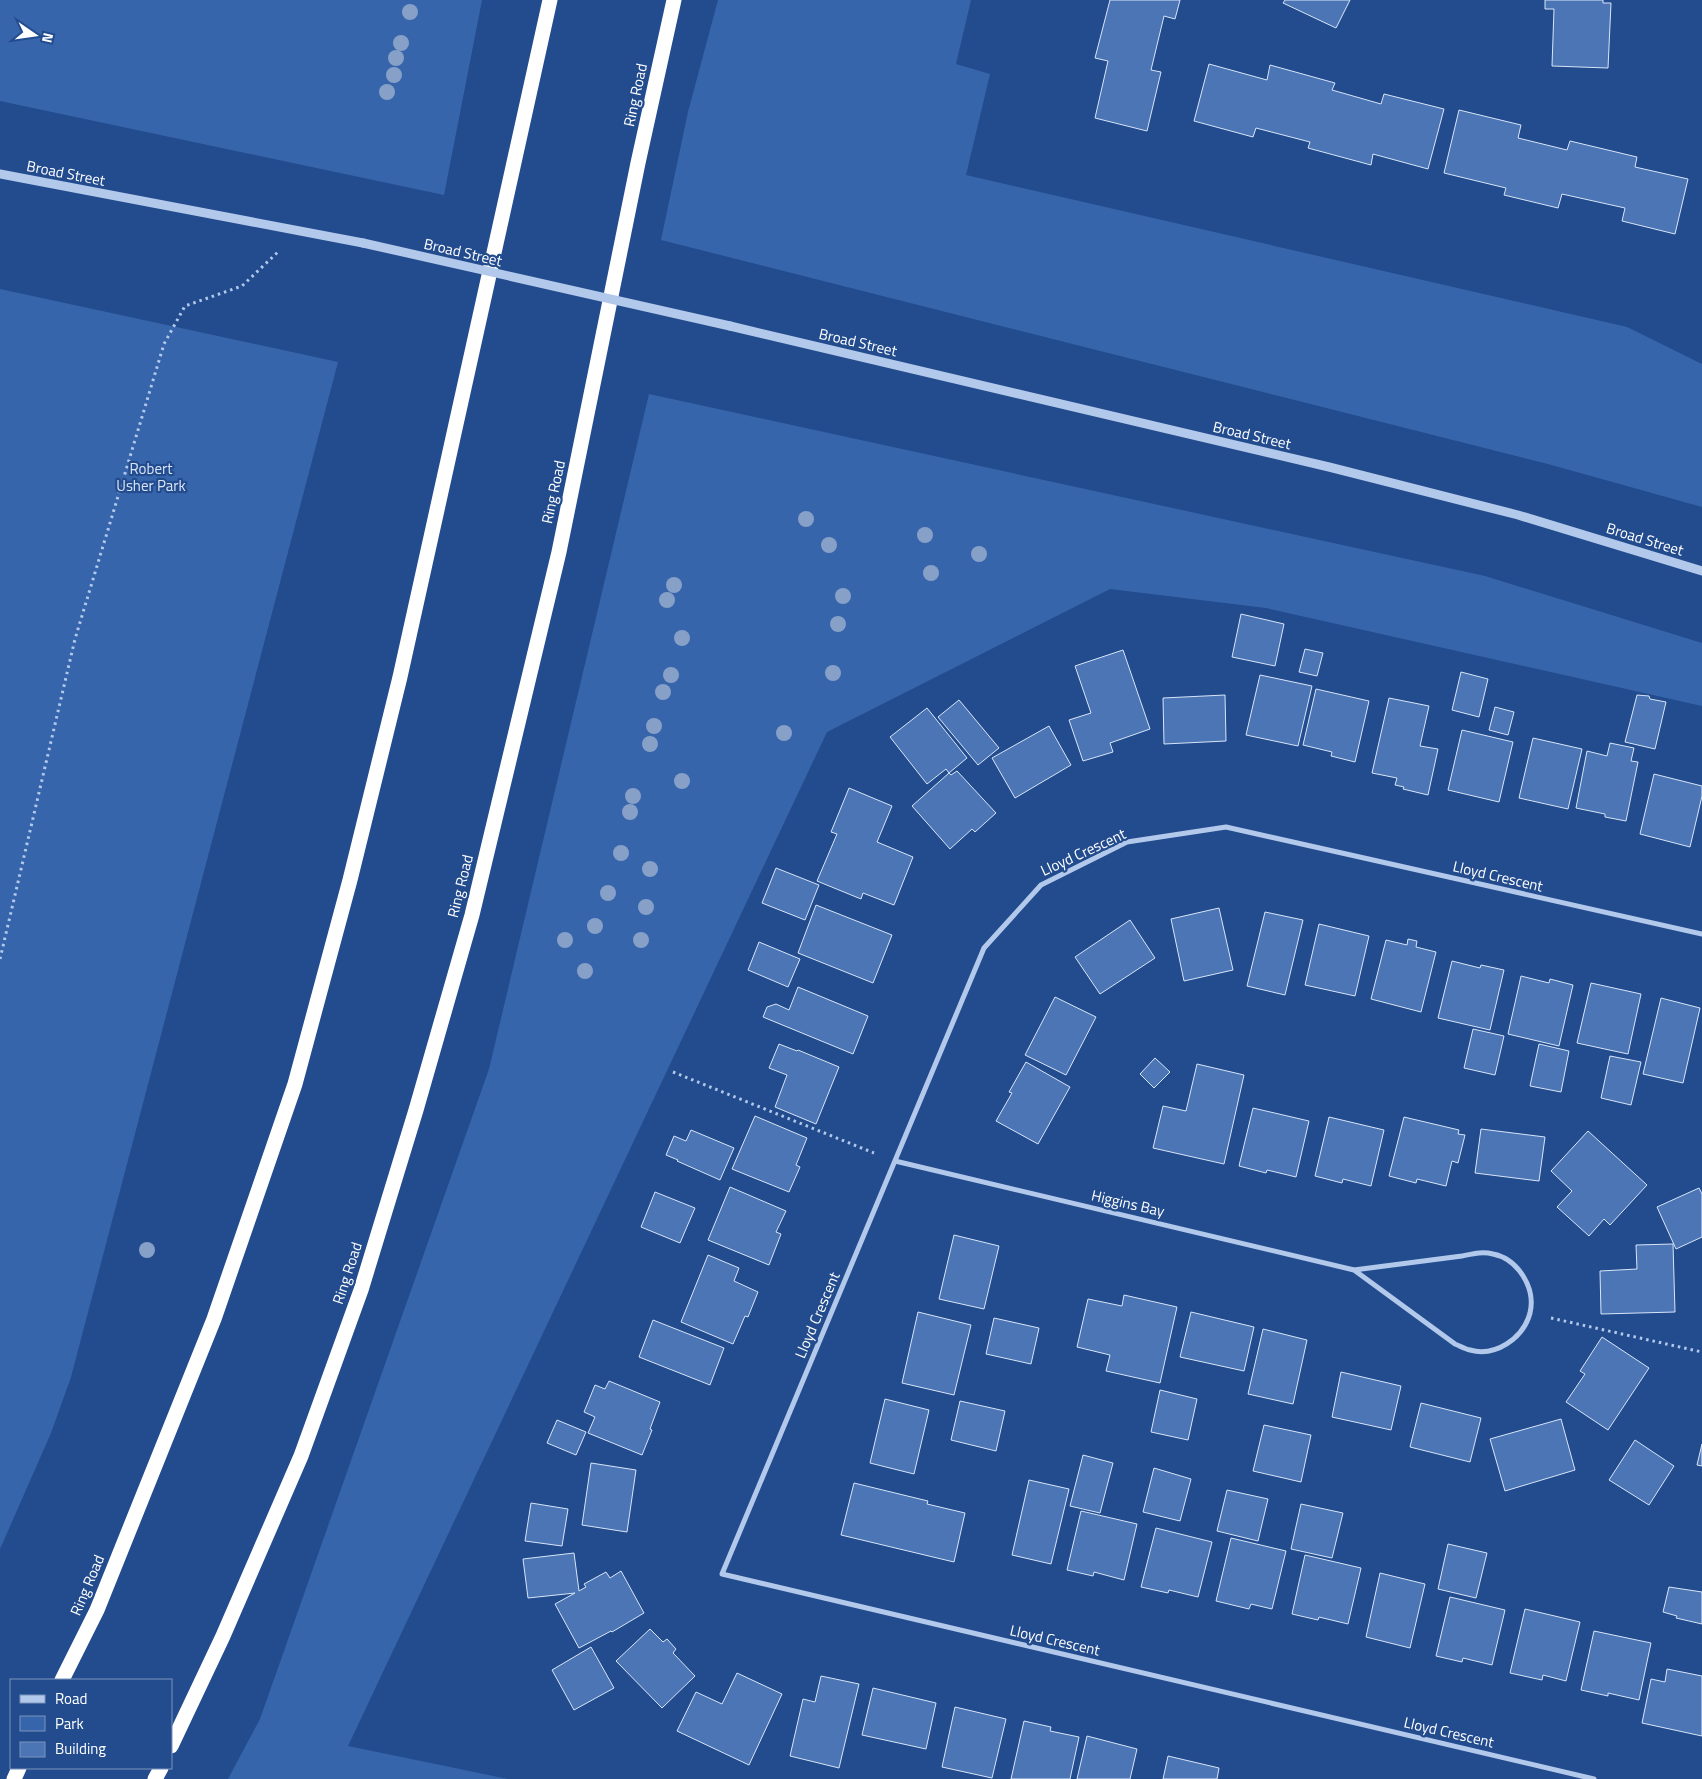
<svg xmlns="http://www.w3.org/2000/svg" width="1702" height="1779" viewBox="0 0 1702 1779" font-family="'Titillium Web',sans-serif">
<rect width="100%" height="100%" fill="#234c8e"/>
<path fill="#3765ab" d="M0 0H482L444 195 0 101Z
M718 0H971L956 64 990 74 966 175 1627 327 1702 364V507L1548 464 661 240 688 112Z
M0 289 338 362 71 1377 51 1433 0 1549Z
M649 394 1485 576 1702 643V706L1266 608 1110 589 827 732 348 1746 508 1779H228L260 1719 489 1069Z"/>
<path fill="#4c75b5" stroke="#d8e5f8" d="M1110 0H1180L1175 19 1164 16 1151 70 1161 72 1147 131 1095 118 1108 61 1095 58Z
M1285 0H1350L1336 28 1283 3Z
M1545 0H1603V3H1611L1608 68 1552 66 1554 9H1545Z
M1209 64 1267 80 1270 65 1335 83 1332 90 1381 104 1384 94 1444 109 1428 169 1373 154 1371 165 1308 148 1310 142 1256 128 1253 137 1194 121Z
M1459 110 1521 125 1518 138 1567 150 1570 141 1637 157 1635 167 1688 179 1675 234 1622 221 1625 208 1562 194 1558 208 1504 195 1506 188 1444 173Z
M1241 614 1284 624 1275 666 1232 657Z
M1305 649 1323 653 1317 676 1299 672Z
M1123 650 1150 729 1110 743 1113 752 1083 761 1069 720 1091 713 1075 666Z
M1461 672 1488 679 1479 717 1452 710Z
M1260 675 1312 686 1298 746 1246 735Z
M1316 689 1369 701 1355 762 1331 756 1332 752 1303 745Z
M1225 695 1226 741 1164 744 1163 698Z
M1637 695 1649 696 1650 699 1666 702 1655 749 1625 742Z
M1389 698 1429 706 1420 746 1438 749 1428 795 1403 789 1404 787 1395 785 1397 778 1372 773Z
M959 700 999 748 978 765 938 717Z
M1495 707 1514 712 1508 735 1489 730Z
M927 708 967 758 949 773 946 769 927 784 890 737Z
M1049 726 1071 765 1015 798 992 758Z
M1462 730 1513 742 1499 802 1448 790Z
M1533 738 1582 749 1568 809 1519 798Z
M1610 743 1634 748 1631 761 1638 762 1626 821 1605 817V814L1576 808 1587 751 1607 756Z
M957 771 996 813 975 832 972 829 950 849 912 806 949 773 951 775Z
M1654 774 1702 786V796L1690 847 1640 834Z
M849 788 892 806 877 842 913 857 894 905 863 893 861 899 817 881 837 834 831 832Z
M776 868 819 885 805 920 762 903Z
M816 905 892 935 873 983 798 953Z
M1219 908 1233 970 1184 981 1171 919Z
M1265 912 1303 920 1285 995 1247 986Z
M1130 920 1155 958 1100 994 1075 957Z
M1319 924 1369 936 1355 996 1305 985Z
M1408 939 1417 941 1416 947 1436 952 1421 1012 1371 999 1386 940 1407 945Z
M759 942 800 959 788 987 748 970Z
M1452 961 1480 968 1481 965 1504 970 1490 1030 1438 1018Z
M1521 976 1549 983 1550 979 1573 985 1559 1046 1508 1034Z
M1591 983 1641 994 1628 1054 1577 1043Z
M798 987 868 1016 853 1054 763 1017 767 1007 776 1004 789 1010Z
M1055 997 1096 1017 1066 1075 1025 1055Z
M1661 998 1700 1008 1683 1083 1643 1074Z
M1473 1029 1504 1036 1495 1075 1464 1068Z
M779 1044 797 1051 798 1050 839 1067 816 1124 775 1107 787 1075 769 1068Z
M1539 1044 1569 1051 1561 1092 1530 1086Z
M1610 1056 1641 1062 1631 1105 1601 1098Z
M1155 1058 1170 1072 1154 1088 1140 1074Z
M1026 1062 1070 1087 1038 1144 996 1121 1012 1093 1009 1092Z
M1197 1064 1244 1075 1224 1164 1153 1148 1163 1106 1186 1111Z
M1253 1108 1309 1121 1296 1177 1267 1170 1266 1173 1239 1166Z
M755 1116 807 1138 796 1165 800 1167 789 1192 732 1169Z
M1329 1117 1384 1130 1371 1186 1343 1179 1342 1183 1315 1176Z
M1404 1117 1459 1130 1458 1134 1465 1135 1458 1163 1452 1161 1446 1186 1417 1179 1416 1183 1389 1176Z
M1481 1129 1545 1137 1539 1181 1475 1173Z
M691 1130 734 1148 720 1180 677 1161 678 1160 666 1155 674 1136 686 1141Z
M1588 1131 1647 1185 1610 1225 1604 1219 1589 1236 1557 1207 1572 1191 1551 1171Z
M730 1187 786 1211 776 1232 781 1234 769 1265 708 1240Z
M1699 1188 1702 1194V1237L1676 1249 1657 1207Z
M655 1192 695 1208 680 1243 641 1227Z
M954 1235 999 1246 984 1309 939 1299Z
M1673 1244 1675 1312 1601 1314 1600 1271 1637 1269 1636 1245Z
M708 1255 739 1268 734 1281 758 1292 748 1317 745 1316 733 1344 681 1322Z
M1124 1295 1177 1307 1160 1383 1106 1371 1110 1355 1077 1347 1088 1299 1122 1306Z
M918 1312 971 1325 954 1395 902 1383Z
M1191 1312 1254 1327 1244 1371 1180 1357Z
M994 1318 1039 1328 1031 1364 986 1354Z
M653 1320 724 1348 710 1385 639 1357Z
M1263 1329 1307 1340 1293 1404 1248 1394Z
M1602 1337 1649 1368 1608 1430 1566 1402 1585 1374 1580 1371Z
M1341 1372 1401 1386 1391 1430 1332 1417Z
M609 1381 660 1402 650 1429 652 1430 642 1455 588 1433 595 1417 584 1412 595 1385 605 1389Z
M1160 1390 1197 1399 1188 1440 1151 1432Z
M885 1399 929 1410 914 1474 870 1463Z
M960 1401 1005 1411 996 1451 951 1440Z
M1421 1403 1481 1418 1470 1462 1410 1447Z
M1561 1419 1575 1470 1505 1491 1490 1439Z
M557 1420 586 1432 576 1455 547 1443Z
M1264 1425 1311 1435 1301 1482 1253 1471Z
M1635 1440 1674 1466 1649 1505 1609 1480Z
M1702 1444V1466L1697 1465Z
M1083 1455 1113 1463 1100 1513 1070 1506Z
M591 1463 636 1470 627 1532 582 1525Z
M1154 1468 1191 1479 1180 1521 1143 1512Z
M1029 1480 1069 1489 1051 1564 1012 1555Z
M854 1483 928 1501 927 1504 965 1513 954 1562 841 1535Z
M1227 1490 1268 1499 1258 1541 1217 1531Z
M531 1503 568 1509 562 1546 525 1541Z
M1301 1504 1343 1513 1332 1558 1291 1549Z
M1081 1511 1137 1524 1124 1580 1094 1572 1093 1576 1067 1570Z
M1156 1528 1212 1542 1198 1597 1169 1590 1168 1593 1141 1587Z
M1231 1538 1286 1551 1272 1609 1251 1604 1249 1609 1216 1601Z
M1448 1544 1487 1553 1476 1598 1438 1589Z
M574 1553 579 1591 586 1587 584 1584 606 1572 610 1578 621 1571 644 1613 612 1632 611 1631 579 1648 555 1604 575 1593 528 1598 523 1559Z
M1305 1555 1361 1568 1348 1624 1319 1617 1318 1620 1292 1614Z
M1380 1573 1425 1584 1410 1648 1366 1637Z
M1669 1587 1702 1592V1624L1676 1618 1677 1616 1663 1612Z
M1450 1597 1505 1610 1492 1665 1463 1658 1462 1662 1436 1656Z
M1525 1609 1580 1622 1566 1681 1543 1675 1542 1680 1510 1673Z
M650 1629 663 1642 667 1639 676 1649 673 1653 695 1676 662 1708 616 1661Z
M1594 1631 1651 1643 1639 1700 1608 1693V1696L1581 1690Z
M591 1647 614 1688 574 1710 552 1670Z
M1667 1669 1702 1676V1736L1642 1723 1651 1679 1665 1682Z
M737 1673 782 1694 749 1765 677 1731 696 1692 722 1704Z
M821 1676 859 1684 839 1768 790 1756 803 1699 815 1702Z
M873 1688 936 1703 926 1749 862 1735Z
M955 1707 1006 1719 992 1778 942 1767Z
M1024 1721 1051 1727 1050 1731 1079 1737 1070 1779H1011Z
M1087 1736 1137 1749 1130 1779H1077Z
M1168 1756 1219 1768 1217 1779H1163Z"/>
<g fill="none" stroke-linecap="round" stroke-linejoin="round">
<path stroke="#b3c9eb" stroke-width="3" stroke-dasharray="2.5 4" stroke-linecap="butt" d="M0 959 75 639 164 344 185 306 242 286 279 251
M673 1072 874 1153
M1551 1318 1702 1352"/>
<path stroke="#b3c9eb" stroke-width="5" d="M895 1161 1354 1270 1462 1256C1472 1254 1482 1251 1493 1254 1518 1259 1536 1288 1530 1313 1523 1339 1495 1357 1470 1350 1465 1349 1460 1346 1455 1344L1354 1270
M1594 1779 722 1574 984 948 1041 885 1127 842 1226 827 1702 934"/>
<path stroke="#b3c9eb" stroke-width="9" d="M0 174 363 243
M730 326 1329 467 1518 515 1702 571"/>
<path stroke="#fff" stroke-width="15" d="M62 1680 97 1610 214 1319 295 1084 350 880 400 677 550 0
M171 1746 223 1636 301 1456 361 1290 416 1110 472 915 559 552 638 163 674 0
M14 1779 19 1768
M155 1779 161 1768"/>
<path stroke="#b3c9eb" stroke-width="9" d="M363 243 730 326"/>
</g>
<g fill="#87a0c8">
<circle cx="410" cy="12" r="8"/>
<circle cx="401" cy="43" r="8"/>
<circle cx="396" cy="58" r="8"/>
<circle cx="394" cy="75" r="8"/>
<circle cx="387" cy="92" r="8"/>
<circle cx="806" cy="519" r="8"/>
<circle cx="925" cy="535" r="8"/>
<circle cx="829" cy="545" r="8"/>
<circle cx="979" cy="554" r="8"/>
<circle cx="931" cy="573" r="8"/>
<circle cx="674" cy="585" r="8"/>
<circle cx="843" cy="596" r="8"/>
<circle cx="667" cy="600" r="8"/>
<circle cx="838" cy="624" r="8"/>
<circle cx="682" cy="638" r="8"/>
<circle cx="833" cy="673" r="8"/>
<circle cx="671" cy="675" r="8"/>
<circle cx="663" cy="692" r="8"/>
<circle cx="654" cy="726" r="8"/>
<circle cx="784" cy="733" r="8"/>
<circle cx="650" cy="744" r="8"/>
<circle cx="682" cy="781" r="8"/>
<circle cx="633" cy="796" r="8"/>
<circle cx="630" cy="812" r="8"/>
<circle cx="621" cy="853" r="8"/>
<circle cx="650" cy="869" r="8"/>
<circle cx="608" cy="893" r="8"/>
<circle cx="646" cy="907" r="8"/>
<circle cx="595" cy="926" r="8"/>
<circle cx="565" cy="940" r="8"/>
<circle cx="641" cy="940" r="8"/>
<circle cx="585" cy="971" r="8"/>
<circle cx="147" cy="1250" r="8"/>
</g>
<g text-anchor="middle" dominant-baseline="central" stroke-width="4.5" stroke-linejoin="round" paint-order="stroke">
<g font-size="15" fill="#fff" stroke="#234c8e">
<text transform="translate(635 95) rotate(-78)">Ring Road</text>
<text transform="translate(66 173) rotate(11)">Broad Street</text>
<text transform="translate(463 252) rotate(13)">Broad Street</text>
<text transform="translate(858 342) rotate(13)">Broad Street</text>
<text transform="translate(1252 435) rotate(13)">Broad Street</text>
<text transform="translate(553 492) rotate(-78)">Ring Road</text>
<text transform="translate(1645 539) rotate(17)">Broad Street</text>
<text transform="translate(1083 852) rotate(-25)">Lloyd Crescent</text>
<text transform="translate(1498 876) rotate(13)">Lloyd Crescent</text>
<text transform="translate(460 886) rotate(-76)">Ring Road</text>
<text transform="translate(1128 1203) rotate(13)">Higgins Bay</text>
<text transform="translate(347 1273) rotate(-72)">Ring Road</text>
<text transform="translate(817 1315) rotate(-67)">Lloyd Crescent</text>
<text transform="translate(87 1585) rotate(-67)">Ring Road</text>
<text transform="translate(1055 1640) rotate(13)">Lloyd Crescent</text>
<text transform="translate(1449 1732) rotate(13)">Lloyd Crescent</text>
</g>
<g font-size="15" fill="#d8e5f8" stroke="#234c8e">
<text x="151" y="468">Robert<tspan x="151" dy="17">Usher Park</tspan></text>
</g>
</g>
<rect x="10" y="1679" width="162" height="90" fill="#234c8e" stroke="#7b94bb"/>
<rect x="20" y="1695" width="25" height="8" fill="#b3c9eb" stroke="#7b94bb"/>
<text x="55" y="1704" font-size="15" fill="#ffffff">Road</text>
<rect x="20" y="1716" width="25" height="15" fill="#3765ab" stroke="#7b94bb"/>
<text x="55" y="1729" font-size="15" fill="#ffffff">Park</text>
<rect x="20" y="1742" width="25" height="15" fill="#4c75b5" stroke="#7b94bb"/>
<text x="55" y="1754" font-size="15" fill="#ffffff">Building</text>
<g transform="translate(35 35) rotate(103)" stroke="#234c8e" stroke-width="4" paint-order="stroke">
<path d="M0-4L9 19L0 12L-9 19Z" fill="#ffffff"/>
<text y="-8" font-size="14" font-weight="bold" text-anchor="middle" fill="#ffffff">N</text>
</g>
</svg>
